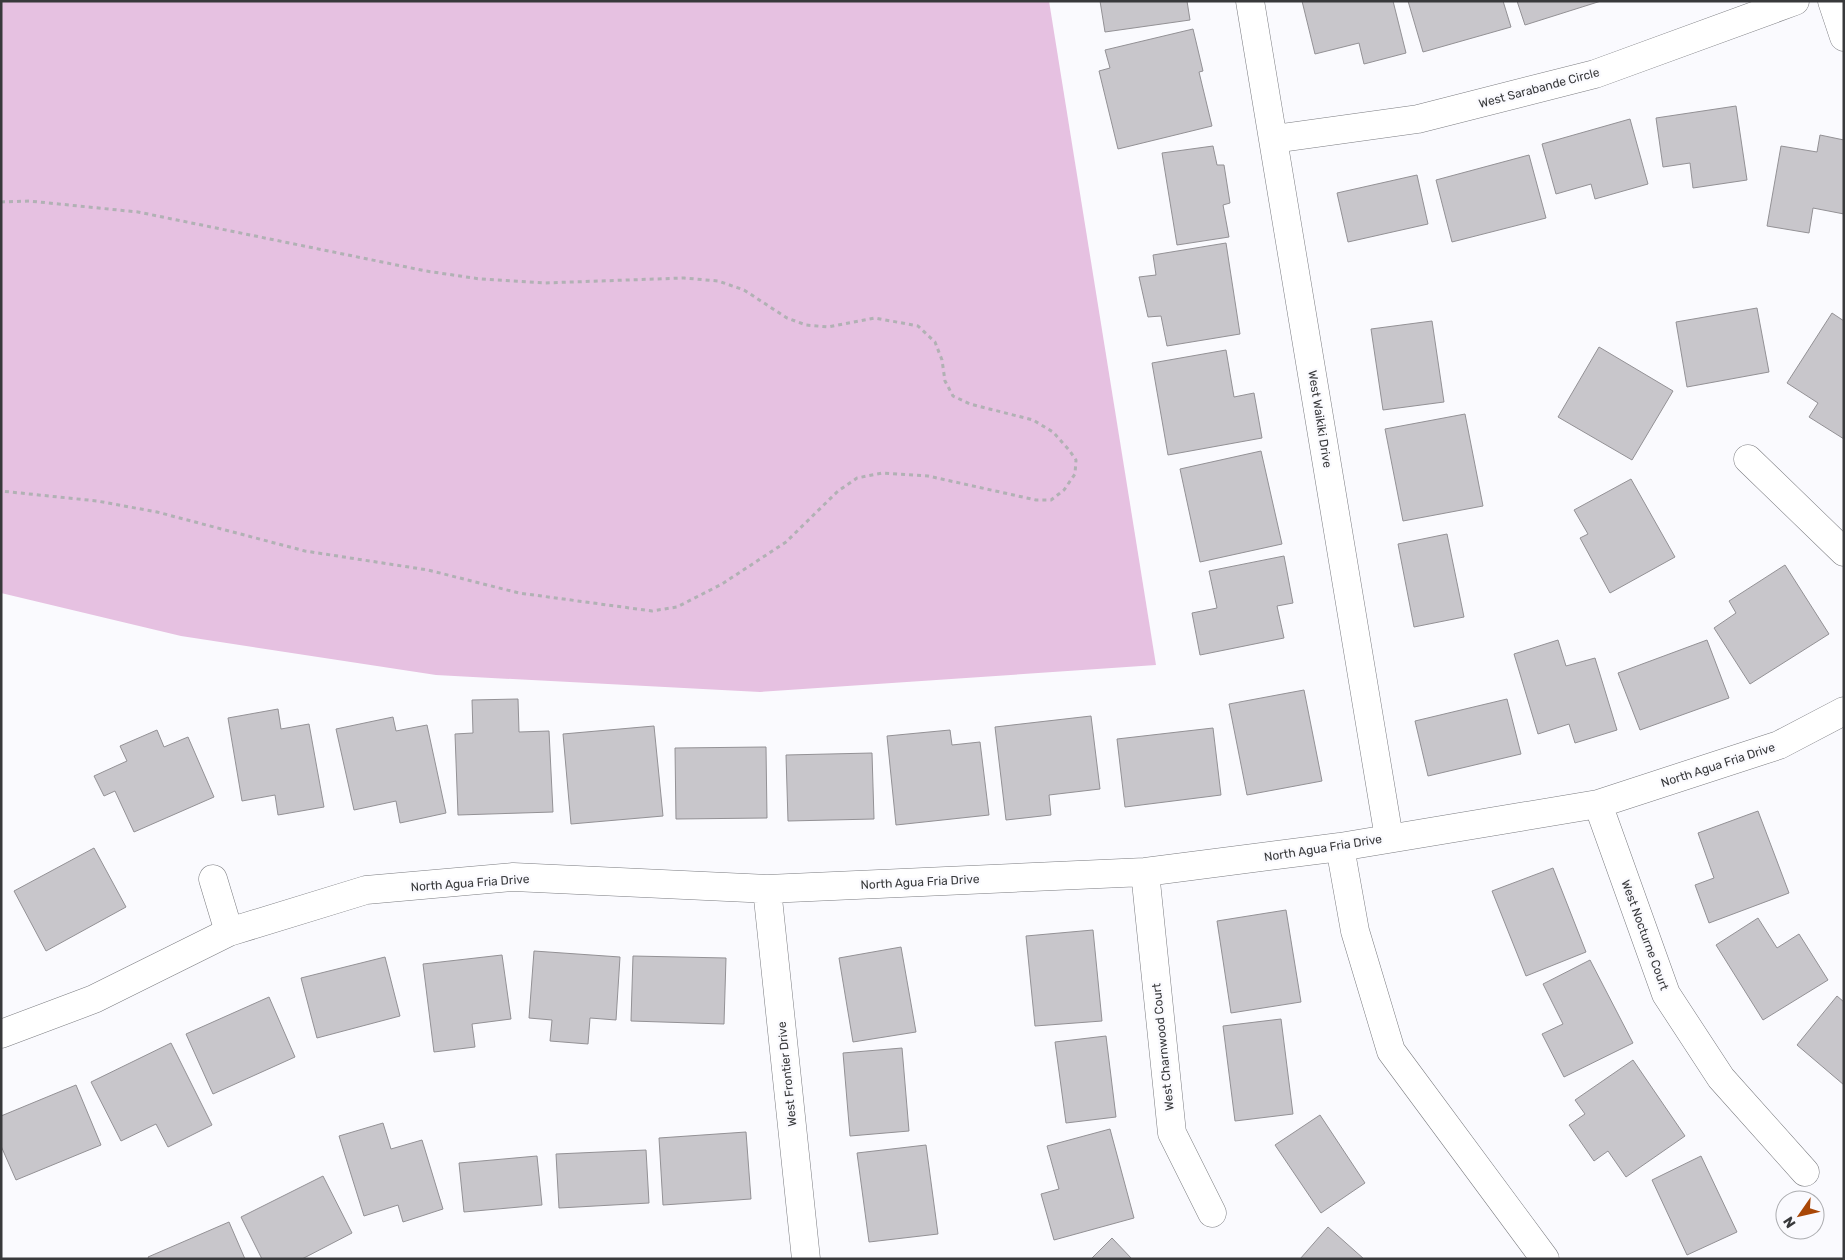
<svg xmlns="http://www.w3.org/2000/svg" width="1845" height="1260" viewBox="0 0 1845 1260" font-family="Rubik,sans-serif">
<rect width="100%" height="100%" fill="#fafafe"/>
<path fill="#e6c1e1" d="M1 1H1049L1156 665 760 692 436 675 181 636 1 593Z"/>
<path fill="#c8c6cb" stroke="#939195" d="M1100 1H1187L1190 20 1105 32Z
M1302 1H1393L1406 53 1364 64 1359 43 1315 54Z
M1408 1H1503L1511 27 1423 52Z
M1517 1H1601L1525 25Z
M1193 29 1203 71 1199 72 1212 126 1118 149 1099 71 1110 68 1105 50Z
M1736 106 1747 180 1693 188 1690 163 1663 167 1656 118Z
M1630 119 1648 184 1595 199 1591 184 1556 194 1542 144Z
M1820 135 1844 140V214L1813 208 1809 233 1767 226 1781 146 1817 152Z
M1213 146 1217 165H1224L1230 203 1223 205 1229 237 1177 245 1162 153Z
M1529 155 1546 218 1452 242 1436 180Z
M1417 175 1428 224 1348 242 1337 193Z
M1226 243 1240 334 1167 346 1161 316 1148 317 1139 277 1156 275 1153 255Z
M1757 308 1769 372 1687 387 1676 322Z
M1832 313 1844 321V439L1809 417 1818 403 1787 383Z
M1432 321 1444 402 1383 410 1371 329Z
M1599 347 1673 391 1632 460 1558 417Z
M1226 350 1234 397 1254 393 1262 438 1168 455 1152 363Z
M1465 414 1483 506 1403 521 1385 429Z
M1261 451 1282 544 1200 562 1180 469Z
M1631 479 1675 557 1610 593 1580 538 1588 534 1574 510Z
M1447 534 1464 617 1414 627 1398 544Z
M1284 556 1293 603 1277 606 1284 638 1200 655 1192 613 1217 608 1209 571Z
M1785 565 1829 634 1750 684 1714 628 1736 613 1729 601Z
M1558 640 1566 666 1595 658 1617 730 1575 743 1569 724 1538 734 1514 654Z
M1707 640 1729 698 1640 730 1618 673Z
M1304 690 1322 781 1247 795 1229 704Z
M518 699 519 732 549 731 553 812 458 815 455 734 473 733 472 700Z
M1507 699 1521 754 1428 776 1415 721Z
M278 709 281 729 309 724 324 807 278 815 275 795 242 801 228 718Z
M1091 716 1100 789 1049 795 1051 815 1006 820 995 727Z
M393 717 396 731 427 725 446 813 400 823 396 801 354 810 336 729Z
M654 726 663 816 571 824 563 734Z
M1213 728 1221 795 1125 807 1117 739Z
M157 730 164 747 188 737 214 797 134 832 115 791 104 796 94 776 127 761 120 746Z
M950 730 952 745 980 742 989 815 896 825 887 736Z
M766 747 767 818 676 819 675 748Z
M872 753 874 819 788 821 786 755Z
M1758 811 1789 893 1709 923 1695 885 1714 878 1698 833Z
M94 848 126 907 46 951 14 891Z
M1553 868 1586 952 1526 976 1492 891Z
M1286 910 1301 1002 1231 1013 1217 921Z
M1758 918 1777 948 1799 934 1828 980 1763 1020 1716 945Z
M1093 930 1102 1021 1035 1026 1026 936Z
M901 947 916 1032 853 1042 839 958Z
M534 951 620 957 616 1020 590 1018 588 1044 550 1041 552 1020 529 1018Z
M502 955 511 1019 472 1024 475 1047 434 1052 423 964Z
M633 956 726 958 724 1024 631 1021Z
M385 957 400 1016 317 1038 301 978Z
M1590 960 1633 1043 1564 1077 1542 1034 1563 1024 1543 984Z
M1837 996 1844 1002V1085L1797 1045Z
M269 997 295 1057 213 1094 186 1034Z
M1281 1019 1293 1114 1235 1121 1223 1026Z
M1106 1036 1116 1117 1066 1123 1055 1042Z
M171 1043 212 1125 168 1147 156 1124 121 1141 91 1082Z
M902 1048 909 1131 850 1136 843 1053Z
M1633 1060 1685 1136 1626 1177 1608 1151 1594 1161 1569 1125 1585 1114 1575 1100Z
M76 1085 101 1145 16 1180 1 1146V1116Z
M1320 1115 1365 1183 1321 1213 1275 1145Z
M383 1123 391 1149 422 1140 443 1209 403 1222 398 1205 364 1216 339 1136Z
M1110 1129 1134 1218 1054 1240 1041 1194 1059 1189 1047 1146Z
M746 1132 751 1199 663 1205 659 1138Z
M926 1145 938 1234 869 1242 857 1153Z
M646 1150 649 1203 559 1208 556 1154Z
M537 1156 542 1205 464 1212 459 1163Z
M1701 1156 1737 1232 1687 1255 1652 1180Z
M323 1176 352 1233 302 1259H262L241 1217Z
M229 1222 245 1259H149L148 1257Z
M1328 1227 1364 1259H1300Z
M1112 1238 1132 1259H1091Z"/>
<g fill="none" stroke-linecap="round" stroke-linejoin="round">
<defs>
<path id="minor" d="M1250 1 1389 838
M1832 1 1844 37
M1274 139 1418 119 1595 74 1795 1
M1748 459 1844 552
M1598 804 1666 994 1721 1078 1805 1172
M1340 847 1355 931 1391 1051 1545 1259
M1145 872 1172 1133 1212 1213
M213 879 229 932
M767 889 806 1259
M1 1034 94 999 229 932 366 890 513 877 767 889 1145 872 1340 847 1598 804 1779 745 1844 711"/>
</defs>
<use href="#minor" stroke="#7b7c80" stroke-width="29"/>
<path stroke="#b1b1b4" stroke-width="3" stroke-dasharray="4 4" stroke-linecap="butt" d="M1 202 29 201 138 212 426 271 480 279 544 283 684 278 718 281 744 290 787 318 806 325 828 327 875 318 918 326 935 342 942 360 945 381 953 396 970 404 1033 420 1053 432 1069 450 1076 460 1075 474 1064 490 1051 500H1036L928 476 882 473 857 478 838 491 786 542 722 584 677 607 652 611 519 593 428 570 305 551 157 512 97 501 1 491"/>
<use href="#minor" stroke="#fff" stroke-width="28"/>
</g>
<g text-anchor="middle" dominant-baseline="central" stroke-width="4.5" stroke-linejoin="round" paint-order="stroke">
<g font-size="12" fill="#38393b" stroke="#fafafe">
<text transform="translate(1539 88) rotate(-15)">West Sarabande Circle</text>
<text transform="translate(1320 419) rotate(81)">West Waikiki Drive</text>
<text transform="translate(1718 765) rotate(-18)">North Agua Fria Drive</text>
<text transform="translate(1323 848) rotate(-9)">North Agua Fria Drive</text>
<text transform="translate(920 882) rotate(-3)">North Agua Fria Drive</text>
<text transform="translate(470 883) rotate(-4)">North Agua Fria Drive</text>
<text transform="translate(1645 935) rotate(70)">West Nocturne Court</text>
<text transform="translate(1163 1047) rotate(-96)">West Charnwood Court</text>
<text transform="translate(787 1074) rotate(-96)">West Frontier Drive</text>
</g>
</g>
<rect width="1845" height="1260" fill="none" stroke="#38393b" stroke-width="5"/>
<g transform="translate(1800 1215) rotate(236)"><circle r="24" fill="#fafafe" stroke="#acadb0"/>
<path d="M0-4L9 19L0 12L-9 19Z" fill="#a94707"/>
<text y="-8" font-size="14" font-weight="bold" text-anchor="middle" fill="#38393b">N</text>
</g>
</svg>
